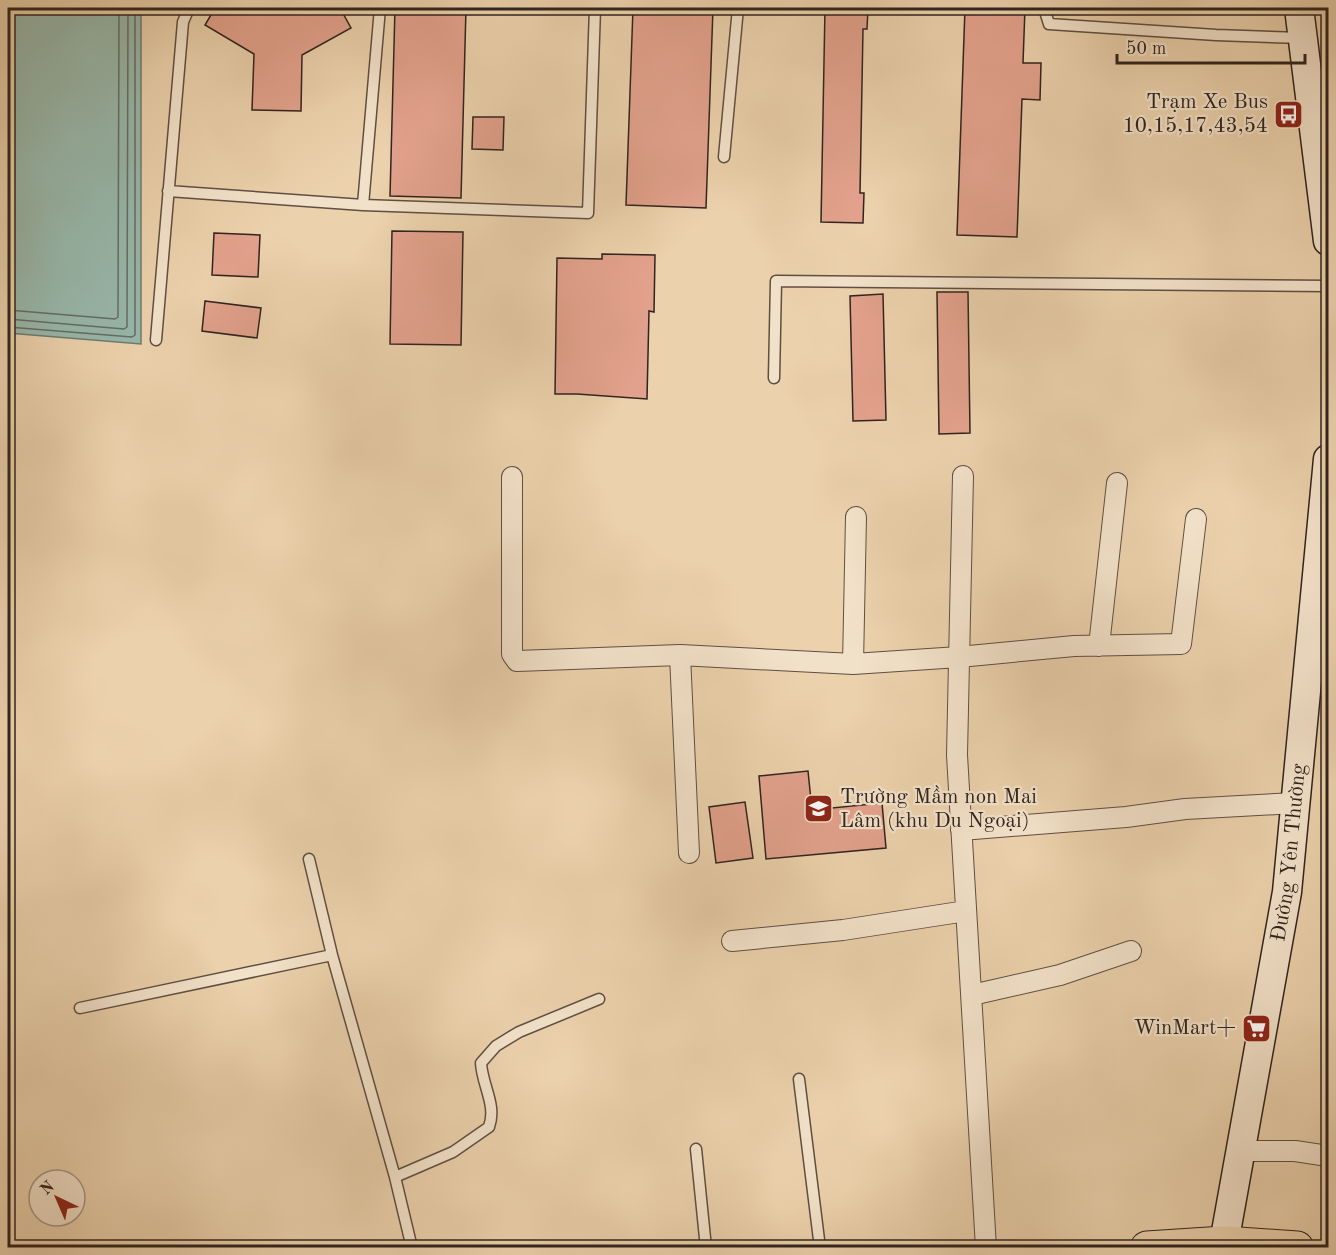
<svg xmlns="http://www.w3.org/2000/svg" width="1336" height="1255" viewBox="0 0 1336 1255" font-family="'Old Standard TT',serif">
<rect width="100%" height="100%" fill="#ebd1ac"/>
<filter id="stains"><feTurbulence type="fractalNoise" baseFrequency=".00333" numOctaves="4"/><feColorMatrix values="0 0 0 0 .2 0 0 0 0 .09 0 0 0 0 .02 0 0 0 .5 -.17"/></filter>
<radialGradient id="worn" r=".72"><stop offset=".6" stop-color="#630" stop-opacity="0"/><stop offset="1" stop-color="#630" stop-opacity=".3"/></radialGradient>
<path fill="#98b7aa" stroke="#6e7c72" stroke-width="1.5" d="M8 8H141V344L8 333Z"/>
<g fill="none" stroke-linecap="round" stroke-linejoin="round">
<path stroke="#646e64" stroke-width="1.5" d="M8 310 115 319 118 317 119 8
M8 319 124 329 127 327 128 8
M8 327 132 337 135 335V8"/>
</g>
<path fill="#e2a18c" stroke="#30241e" stroke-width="1.5" d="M215 8H271L278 12 287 8H340L351 28 302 55 301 111 252 110 254 54 205 25Z
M395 8H466L461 198 390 196Z
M633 8H713L706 208 626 205Z
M825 8H868L867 29H863L860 193H864L863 223 821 222Z
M965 8H1025L1023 63H1041L1040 100 1022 99 1017 237 957 235Z
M473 117H504L503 150 472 149Z
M392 231 463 232 461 345 390 344Z
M214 233 260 235 258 277 212 275Z
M602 254 655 255 654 312 649 311 647 399 577 394H555L557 258 602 259Z
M937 292H968L970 433 939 434Z
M883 294 886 420 853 421 850 296Z
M205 301 261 308 257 338 202 331Z
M808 771 812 810 882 803 886 848 766 859 759 776Z
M745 802 753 858 716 863 709 807Z"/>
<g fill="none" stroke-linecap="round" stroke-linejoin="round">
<defs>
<path id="lane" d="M1044 8 1049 24 1216 35 1302 38
M724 157 738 8
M168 191 363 205 588 213 595 8
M363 205 380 8
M156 340 183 22 189 8
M774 378 776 281 1328 286
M309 859 332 955 395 1177 412 1248
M80 1008 332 955
M799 1079 820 1248
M696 1149 706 1248
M395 1177 453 1152 489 1127C497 1105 482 1085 481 1063L496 1046 519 1032 599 999"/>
<path id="street" d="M963 476 957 755 986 1248
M512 477V654L517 661 680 655 689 853
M1099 646 1117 483
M680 655 853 664 959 657 1074 646 1181 644 1196 519
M853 664 856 517
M961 830 1126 817 1185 809 1295 803
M732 941 843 930 966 911
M972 995 1060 975 1131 951
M1240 1151H1295L1328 1156"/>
<g id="secondary">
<path d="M1299 8 1328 241"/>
<path id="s1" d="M1224 1243 1287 892 1328 459"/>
</g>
<path id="highway" d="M1147 1248 1224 1243 1297 1248"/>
</defs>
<use href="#lane" stroke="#5f4f42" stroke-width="13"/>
<use href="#street" stroke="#5f4f42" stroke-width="22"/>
<use href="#secondary" stroke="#30241e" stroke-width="31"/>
<use href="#highway" stroke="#30241e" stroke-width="35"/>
<use href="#lane" stroke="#f2e1c9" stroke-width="10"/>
<use href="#street" stroke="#f2e1c9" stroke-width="20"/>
<use href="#secondary" stroke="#f2e1c9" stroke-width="28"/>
<use href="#highway" stroke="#ebd1ac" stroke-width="33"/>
</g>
<defs>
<symbol id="bus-square" viewBox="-11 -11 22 22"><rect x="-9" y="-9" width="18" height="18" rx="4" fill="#8f2418" stroke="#f2e1c9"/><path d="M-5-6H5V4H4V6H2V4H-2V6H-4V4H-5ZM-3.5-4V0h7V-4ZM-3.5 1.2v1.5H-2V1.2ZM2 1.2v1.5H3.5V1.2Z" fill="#fff"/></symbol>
<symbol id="school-square" viewBox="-11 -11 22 22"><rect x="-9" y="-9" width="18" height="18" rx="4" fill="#8f2418" stroke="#f2e1c9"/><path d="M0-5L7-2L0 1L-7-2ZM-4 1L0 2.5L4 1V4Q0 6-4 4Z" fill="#fff"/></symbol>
<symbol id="supermarket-square" viewBox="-11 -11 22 22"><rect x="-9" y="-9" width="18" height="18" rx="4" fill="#8f2418" stroke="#f2e1c9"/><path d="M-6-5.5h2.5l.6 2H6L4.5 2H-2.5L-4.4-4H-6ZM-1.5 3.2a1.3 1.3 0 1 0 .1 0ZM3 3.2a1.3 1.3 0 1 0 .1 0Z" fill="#fff"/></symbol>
</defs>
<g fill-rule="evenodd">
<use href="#bus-square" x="1272" y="98" width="33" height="33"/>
<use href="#school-square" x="802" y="792" width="33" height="33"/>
<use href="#supermarket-square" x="1240" y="1012" width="33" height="33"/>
</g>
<g text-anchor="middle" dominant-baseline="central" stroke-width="4.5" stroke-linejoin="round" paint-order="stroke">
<g font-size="21" fill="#30241e" stroke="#f2e1c9" text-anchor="end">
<text x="1268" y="102">Trạm Xe Bus<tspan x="1268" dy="24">10,15,17,43,54</tspan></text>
<text x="840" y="797" text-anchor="start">Trường Mầm non Mai<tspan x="840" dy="24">Lâm (khu Du Ngoại)</tspan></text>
<text x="1236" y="1028">WinMart+</text>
</g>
<g font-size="21" fill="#30241e" stroke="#f2e1c9">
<text stroke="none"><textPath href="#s1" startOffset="396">Đường Yên Thường</textPath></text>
</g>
</g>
<rect width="1336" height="1255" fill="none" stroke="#ebd1ac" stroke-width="30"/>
<rect x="9" y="9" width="1318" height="1237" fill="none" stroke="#30241e" stroke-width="3"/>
<rect x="15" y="15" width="1306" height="1225" fill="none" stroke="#30241e" stroke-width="1.5"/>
<g transform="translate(57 1198) rotate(316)"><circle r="28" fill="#f2e1c9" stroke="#a49585" stroke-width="1.5"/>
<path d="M0-4.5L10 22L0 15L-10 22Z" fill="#8f2418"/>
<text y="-9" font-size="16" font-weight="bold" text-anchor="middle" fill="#30241e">N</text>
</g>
<path d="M1117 54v9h188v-9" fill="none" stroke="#30241e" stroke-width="3"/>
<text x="1126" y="54" font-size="18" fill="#30241e" stroke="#f2e1c9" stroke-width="4.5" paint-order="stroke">50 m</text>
<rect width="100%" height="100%" filter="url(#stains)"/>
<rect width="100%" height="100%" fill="url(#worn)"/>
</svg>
